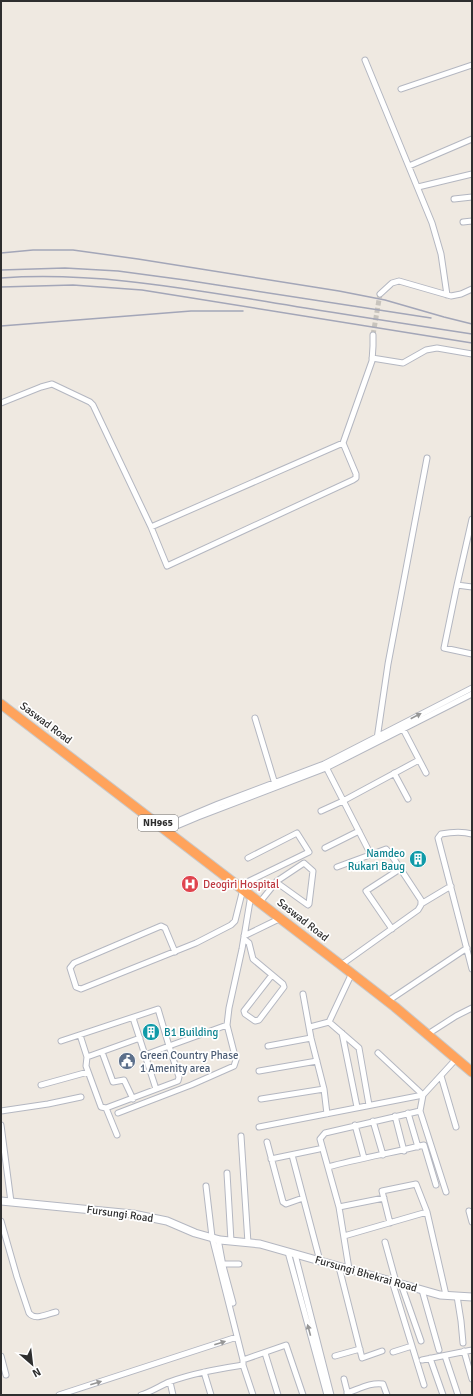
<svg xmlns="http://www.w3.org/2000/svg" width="473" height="1396" viewBox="0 0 473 1396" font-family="Signika,sans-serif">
<rect width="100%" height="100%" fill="#efe9e1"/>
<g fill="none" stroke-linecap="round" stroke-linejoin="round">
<path stroke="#c8c4bd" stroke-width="5" stroke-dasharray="5 2.5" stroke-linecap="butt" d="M373 335 380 294"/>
<defs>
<path id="street" d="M365 60 432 223 441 254 447 295
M401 89 472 65
M409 166 472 139
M418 187 472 174
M454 199 472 197
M463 222 472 221
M380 294 392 283 399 281 451 296 461 294 472 289
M372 358 403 363 426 350 437 348 472 354
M1 403 41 387 52 384 90 402 93 405 151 527 343 443 356 474V478L353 480 167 566 151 527
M343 443 372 361 373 346V335
M472 519 457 585 472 587
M457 585 444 648 472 654
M255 718 275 784
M402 727 426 773
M377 739 388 664 427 458
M326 767 370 853
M394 773 408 799
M321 811 343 801 419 760
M163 827 218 804 324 764 472 688
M167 830 198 817 326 768 472 694
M472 834C461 831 452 832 441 834L438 838 472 969
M325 848 359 831
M337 867 386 849 392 856 421 900V905L418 910 341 965
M239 886 309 852 297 833 248 858
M260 902 277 881 304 863 313 871 309 904 308 905 276 882
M421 904 451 886
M392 929 366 891 400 869
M244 936 281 918
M244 939 249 943 253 959 283 984 284 987 259 1020 255 1021 245 1014 244 1011 272 975
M175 952 165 928 161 926 74 963 70 968 76 987 81 989 196 943 231 925 235 921 243 889
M303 994 311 1038 324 1089 327 1114
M388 1001 467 948
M133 1018 156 1089
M329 1022 359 1048 369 1105
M329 1022 352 973
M310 1027 329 1022
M342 1033 357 1107
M428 1034 456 1016 472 1008
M80 1035 87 1057
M140 1038 87 1057 86 1066 101 1107 106 1108 178 1081 179 1077 169 1046 227 1025
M61 1041 158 1009 169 1046 145 1055
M268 1046 311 1038
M102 1052 113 1082 124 1080 133 1099
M378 1053 423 1095
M259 1071 317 1061
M441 1076 456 1127
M41 1085 88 1072
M261 1099 324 1089
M106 1108 117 1135
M1 1111 48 1104 81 1097
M118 1113 191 1085 234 1066 236 1060 227 1025 229 1008 242 949 251 895
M408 1113 418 1147
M395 1116 404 1151
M373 1121 383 1155
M1 1125 11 1202
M355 1125 364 1158
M259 1127 423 1095
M241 1136 248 1243
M267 1142 283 1202 286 1204 303 1198
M292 1155 320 1261
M271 1159 319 1149
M328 1167C360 1158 392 1153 424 1145L436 1185
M227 1173 231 1241
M206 1186 212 1237 243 1360
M446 1192 420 1111 423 1095 456 1059
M339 1207 384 1198
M469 1211 472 1222
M1 1221 17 1277 29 1313C35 1321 47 1314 56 1312
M390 1223 382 1191 416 1184 427 1212 446 1295
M344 1236 427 1212
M218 1239 223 1266 233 1303
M385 1242 396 1282
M288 1252 327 1395
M295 1254 331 1395
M223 1264H239
M339 1267 362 1358 382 1351
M349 1269 339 1207 320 1139 325 1133 420 1111
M392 1281 424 1385
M401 1284 421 1341
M422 1290 439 1350
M457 1296 461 1321 463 1343
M464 1351 472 1379
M393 1352 412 1346
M265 1353 278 1395
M1 1356 6 1375
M335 1356 360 1349
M445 1356 458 1395
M430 1358 443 1395
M422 1360 472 1350
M204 1372 211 1395
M344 1379 348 1395
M170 1382 173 1395
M347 1393C359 1389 371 1382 383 1384L387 1395
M59 1395 237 1337
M141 1395C151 1392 160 1386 169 1382 193 1373 219 1369 243 1365
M253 1395 243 1365V1360L286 1345 303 1395"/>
<path id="secondary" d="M1 1201 133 1214 167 1221 195 1233 220 1240 260 1244 440 1295 472 1297"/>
<path id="highway" d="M1 704 341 965 395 1007 472 1072"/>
</defs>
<use href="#street" stroke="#b4b7c1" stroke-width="7"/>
<use href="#secondary" stroke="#b4b7c1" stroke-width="9"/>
<use href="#highway" stroke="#c9c9c9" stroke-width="11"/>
<use href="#street" stroke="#fff" stroke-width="5"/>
<use href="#secondary" stroke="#fff" stroke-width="7"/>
<use href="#highway" stroke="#ffa35c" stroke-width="9"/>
<path stroke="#a3a6b8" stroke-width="1.5" d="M1 253 33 250H73L138 259 339 291 385 300 444 317 472 324
M1 270 65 268 118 271 185 280 431 318
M1 278C88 272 171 286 257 300 328 312 400 323 472 334
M1 287 73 285 142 290 472 343
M1 326 191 311H243"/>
</g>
<defs><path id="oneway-solid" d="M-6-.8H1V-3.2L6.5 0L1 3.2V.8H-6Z"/></defs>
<g fill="#969696">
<use href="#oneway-solid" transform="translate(416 716) rotate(-27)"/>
<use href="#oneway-solid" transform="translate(309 1330) rotate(-105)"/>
<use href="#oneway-solid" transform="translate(220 1343) rotate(-18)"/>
<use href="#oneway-solid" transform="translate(96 1383) rotate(-18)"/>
</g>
<defs>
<symbol id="building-disc" viewBox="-11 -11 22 22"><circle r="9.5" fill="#0f9aa8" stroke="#fff"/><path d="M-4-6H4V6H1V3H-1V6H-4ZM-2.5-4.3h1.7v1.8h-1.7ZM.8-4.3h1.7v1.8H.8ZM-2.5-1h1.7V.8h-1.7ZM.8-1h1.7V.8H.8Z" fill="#fff"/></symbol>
<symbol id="hospital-disc" viewBox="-11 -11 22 22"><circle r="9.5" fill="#e0444e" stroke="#fff"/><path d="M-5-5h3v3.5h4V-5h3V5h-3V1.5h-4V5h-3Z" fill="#fff"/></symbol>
<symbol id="civic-disc" viewBox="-11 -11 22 22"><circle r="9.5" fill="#5c6f8a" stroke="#fff"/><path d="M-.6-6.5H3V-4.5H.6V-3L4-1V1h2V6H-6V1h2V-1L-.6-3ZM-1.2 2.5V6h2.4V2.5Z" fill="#fff"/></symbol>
</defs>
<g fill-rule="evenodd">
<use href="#building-disc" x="408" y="849" width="20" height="20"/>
<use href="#hospital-disc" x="180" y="874" width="20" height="20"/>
<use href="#building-disc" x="141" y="1022" width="20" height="20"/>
<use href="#civic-disc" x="117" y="1051" width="20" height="20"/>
</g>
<g text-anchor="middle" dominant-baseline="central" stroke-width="3.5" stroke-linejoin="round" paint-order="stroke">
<rect fill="#fff" stroke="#6d6d6d" stroke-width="1" x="138" y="815" width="40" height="16" rx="3"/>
<g font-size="10" font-weight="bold" fill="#2e2e2e">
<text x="158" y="823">NH965</text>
</g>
<g font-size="11" fill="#2e2e2e" stroke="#fff">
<text transform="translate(46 723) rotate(37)">Saswad Road</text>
<text transform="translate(303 920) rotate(38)">Saswad Road</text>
<text transform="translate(120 1214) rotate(8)">Fursungi Road</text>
<text transform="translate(366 1274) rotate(16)">Fursungi Bhekrai Road</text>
</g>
<g font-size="11" fill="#0d838f" stroke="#fff" text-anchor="end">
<text x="405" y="853">Namdeo<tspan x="405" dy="13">Rukari Baug</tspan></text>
<text x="164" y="1032" text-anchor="start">B1 Building</text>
</g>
<g font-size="11" fill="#be3a42" stroke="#fff" text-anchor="start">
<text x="203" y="884">Deogiri Hospital</text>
</g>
<g font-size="11" fill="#4e5e75" stroke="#fff" text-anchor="start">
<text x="140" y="1055">Green Country Phase<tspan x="140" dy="13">1 Amenity area</tspan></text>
</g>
</g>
<rect width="473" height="1396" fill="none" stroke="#2e2e2e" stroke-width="4"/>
<g transform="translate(32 1364) rotate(152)" stroke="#ffffff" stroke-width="3" paint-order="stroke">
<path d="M0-3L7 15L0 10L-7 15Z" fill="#2e2e2e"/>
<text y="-6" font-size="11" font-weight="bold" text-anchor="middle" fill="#2e2e2e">N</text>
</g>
</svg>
